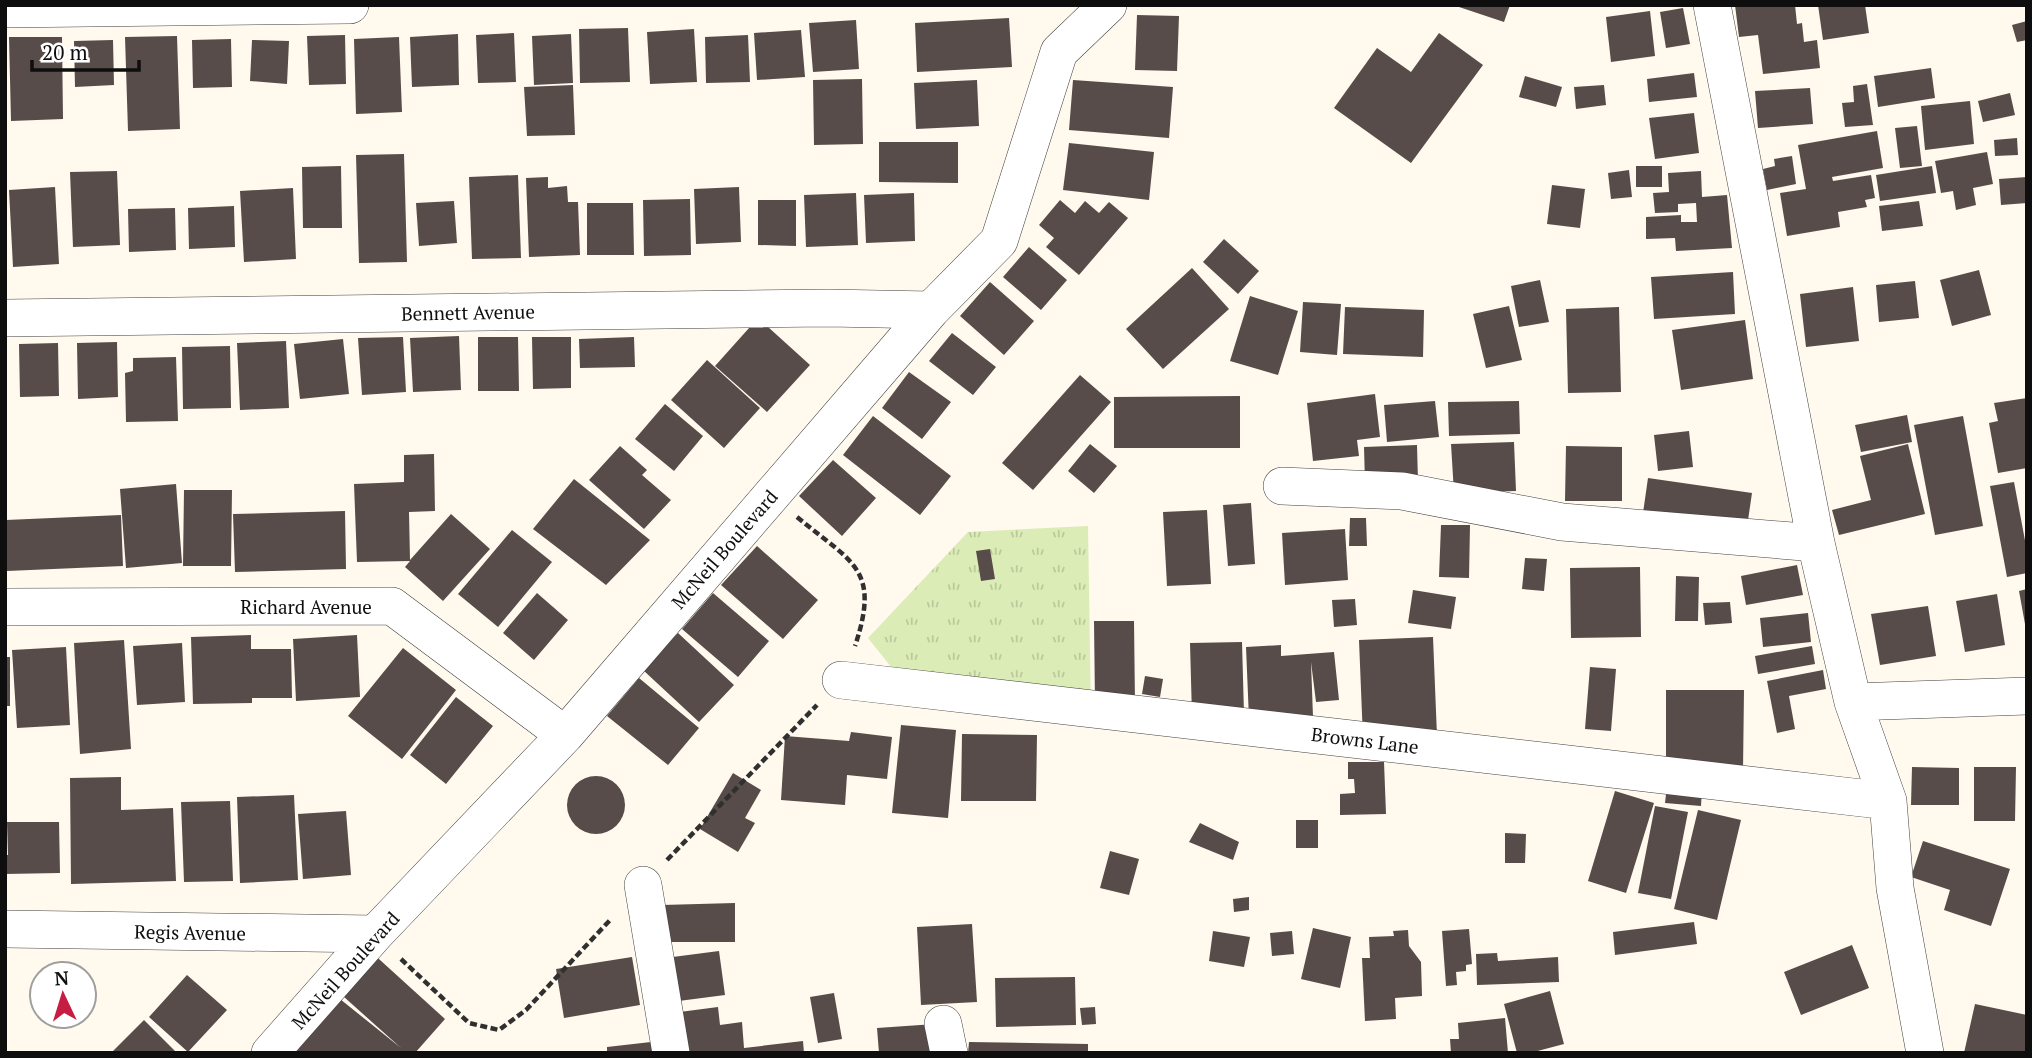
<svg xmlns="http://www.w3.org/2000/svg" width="2032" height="1058" viewBox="0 0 2032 1058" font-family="'PT Serif',serif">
<defs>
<pattern id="park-tufts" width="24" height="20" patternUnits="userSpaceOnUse" patternTransform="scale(1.75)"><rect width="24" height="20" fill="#dbecb6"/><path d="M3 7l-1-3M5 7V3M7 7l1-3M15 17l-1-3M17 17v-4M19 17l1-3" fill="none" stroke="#bbc99b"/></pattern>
</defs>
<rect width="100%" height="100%" fill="#fff9ee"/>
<path fill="url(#park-tufts)" d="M1088 526 1091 717 916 698 868 638 968 532Z"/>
<path fill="#574c49" d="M1453 5H1510L1504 22Z
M1735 5H1795L1797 24 1802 23 1804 42 1817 40 1820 68 1763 74 1758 35 1739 37Z
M1818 5H1865L1869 33 1823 40Z
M1683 8 1690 44 1666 48 1660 12Z
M1650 11 1655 56 1611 62 1606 17Z
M1137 15 1179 16 1177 71 1135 70Z
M1009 18 1012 67 917 72 915 23Z
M856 20 859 69 813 72 809 23Z
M2027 21V40L2017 42 2012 25Z
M628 28 630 82 580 83 579 29Z
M694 29 697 82 650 84 647 32Z
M801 30 805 77 757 80 754 33Z
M514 33 516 82 478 83 476 35Z
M1439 33 1483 65 1411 163 1334 108 1377 48 1411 72Z
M458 34 459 85 412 87 410 37Z
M571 34 573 83 534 85 532 36Z
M345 35 346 84 309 85 307 36Z
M748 35 750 82 706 83 705 37Z
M177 36 180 129 128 131 125 37Z
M9 37H62L63 119 11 121Z
M399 37 402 112 356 114 354 39Z
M231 39 232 87 193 88 192 40Z
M113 40 114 85 75 87 74 41Z
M252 40 289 41 287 84 250 81Z
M1931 68 1935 98 1878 107 1874 76Z
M1694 73 1697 97 1649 102 1647 79Z
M1525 76 1562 87 1556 107 1519 97Z
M862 79 863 144 814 145 813 80Z
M977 80 979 126 916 129 914 83Z
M1073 80 1173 87 1169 138 1069 130Z
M1867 84 1873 125 1845 127 1842 103 1854 102 1853 86Z
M573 85 575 135 527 136 524 87Z
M1604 85 1606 105 1576 109 1574 87Z
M1810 88 1813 124 1758 128 1755 91Z
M2010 93 2015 115 1983 122 1978 101Z
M1970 101 1974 144 1925 150 1921 106Z
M1694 113 1699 153 1655 159 1649 118Z
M1917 126 1922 166 1900 168 1895 128Z
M1877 131 1883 168 1832 177 1833 181 1871 175 1875 198 1865 200 1867 207 1838 212 1840 227 1787 236 1780 193 1806 189 1798 145Z
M2017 138 2018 155 1995 156 1994 140Z
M879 142H958V183L879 182Z
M1069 143 1154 152 1149 200 1063 190Z
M1987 152 1993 184 1973 188 1976 205 1956 210 1953 191 1941 193 1935 161Z
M404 154 407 262 359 263 356 155Z
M1792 156 1796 184 1767 190 1763 169 1775 166 1774 159Z
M341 166 342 228H303L302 167Z
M1636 166H1662V187H1636Z
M1932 166 1936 193 1880 201 1876 175Z
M1629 170 1632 197 1611 199 1608 173Z
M117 171 120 245 73 247 70 172Z
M1701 171 1702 197 1727 195 1732 248 1676 251 1675 238 1646 239V217L1681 215V222H1697L1696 203 1678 204V212L1655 213 1653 193 1669 192 1668 173Z
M518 175 521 258 472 259 469 177Z
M548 177V188L567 186 568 202H578L580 255 529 257 526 178Z
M2027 177V203L2001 205 1999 179Z
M1552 185 1585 189 1580 228 1547 224Z
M55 187 59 264 13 267 9 190Z
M739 187 741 242 696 244 694 189Z
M293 188 296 259 244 262 240 191Z
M856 193 858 245 806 247 804 195Z
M914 193 915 241 866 243 864 195Z
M690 199 691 255 644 256 643 200Z
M758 200H796V246L758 245Z
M1060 200 1075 213 1085 201 1099 213 1109 202 1128 218 1079 275 1046 247 1054 238 1039 225Z
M454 201 457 243 419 246 416 203Z
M1919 201 1923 226 1882 231 1879 206Z
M587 203H633L634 255H587Z
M234 206 235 247 189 249 188 208Z
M175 208 176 250 129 252 128 209Z
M1224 239 1259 271 1238 294 1203 262Z
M1029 247 1067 280 1041 310 1003 277Z
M1192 268 1229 309 1163 369 1126 329Z
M1979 270 1991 315 1952 326 1940 280Z
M1733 272 1735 314 1654 319 1651 277Z
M1540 280 1549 322 1519 327 1511 286Z
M1915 281 1919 318 1879 322 1876 285Z
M990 282 1034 321 1004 355 960 316Z
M1853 287 1859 341 1806 347 1800 294Z
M1250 296 1298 311 1278 375 1230 361Z
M1303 302 1341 304 1337 355 1300 352Z
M1509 306 1522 360 1486 368 1473 314Z
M1345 307 1424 310 1423 357 1343 354Z
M1619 307 1621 392 1568 393 1566 309Z
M758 318 810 365 767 412 715 366Z
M1745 320 1753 379 1681 390 1672 330Z
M952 333 996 367 973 395 929 361Z
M459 336 461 390 413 392 410 338Z
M403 337 406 392 362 395 358 338Z
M478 337H518L519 391H478Z
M532 337H571V388L533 389Z
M634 337 635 367 580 368 579 339Z
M343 339 349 394 300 399 294 344Z
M286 341 289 408 240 410 237 343Z
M117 342 118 397 78 399 77 343Z
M58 343 59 396 20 397 19 344Z
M230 346 231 408 183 409 182 347Z
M176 357 178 421 126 422 125 373 133 371V358Z
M707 360 760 408 724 448 671 400Z
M909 372 951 402 922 439 882 408Z
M1080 375 1111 402 1033 490 1002 463Z
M1375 394 1380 437 1357 440 1359 456 1313 461 1307 403Z
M1240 396V448H1114V397Z
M2027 398V468L1998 473 1989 423 1998 421 1994 403Z
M1435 401 1439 437 1387 442 1384 405Z
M1519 401 1520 434 1449 436 1448 402Z
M665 404 703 436 674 471 635 439Z
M1907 415 1912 442 1861 452 1855 425Z
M873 416 951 476 920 515 843 455Z
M1963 416 1983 526 1935 535 1914 425Z
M1689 431 1693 467 1658 471 1654 435Z
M1514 442 1516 491 1454 493 1451 444Z
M1090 444 1117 466 1094 493 1068 471Z
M1908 444 1925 514 1839 535 1832 510 1871 500 1860 456Z
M1417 445 1418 482 1365 483 1364 447Z
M620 446 647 470 642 475 671 500 644 529 589 480Z
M1566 446 1622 447V501H1565Z
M434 454 435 511 409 512 410 560 451 514 490 549 443 601 405 567 410 561 357 562 354 484 404 482V455Z
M833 460 876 498 842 536 799 496Z
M1648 478 1752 493 1747 527 1643 513Z
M574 479 650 540 606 585 533 529Z
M2014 482 2027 551V573L2007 577 1990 486Z
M176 484 182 563 126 568 120 489Z
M184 490H232L231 566H183Z
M1251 503 1255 564 1228 566 1223 505Z
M1207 510 1211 584 1167 586 1163 512Z
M345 511 346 569 235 572 233 514Z
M121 515 123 566 7 571 6 520Z
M1350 518H1366L1367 546H1349Z
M1441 525H1470L1469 578 1439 577Z
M1345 529 1348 580 1285 585 1282 533Z
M512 530 552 562 498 627 458 594Z
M757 546 818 600 783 639 721 585Z
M990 549 995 579 981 581 976 551Z
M1525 558 1547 559 1544 591 1522 589Z
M1797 565 1803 595 1746 605 1741 576Z
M1640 567 1641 637 1571 638 1570 568Z
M1676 576 1699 577 1698 621H1675Z
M2027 589V624H2025L2019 591Z
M1413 590 1456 597 1451 629 1408 623Z
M537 593 568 620 534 660 503 633Z
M713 593 769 641 738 677 682 629Z
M1997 594 2005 645 1965 652 1956 601Z
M1355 599 1357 625 1334 627 1332 600Z
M1730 602 1732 623 1705 625 1703 603Z
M1928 606 1936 656 1880 665 1871 614Z
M1808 613 1811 642 1763 647 1760 618Z
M1094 621H1134L1135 704H1095Z
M678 633 734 685 699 722 643 670Z
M251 635V649H291L292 698H252V703L193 704 191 637Z
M357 635 360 697 296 701 293 639Z
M1433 637 1437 736 1363 739 1359 640Z
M124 640 131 749 80 754 74 643Z
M1242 642 1244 714 1192 716 1190 643Z
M182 643 185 702 137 705 133 646Z
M1281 645V656L1334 652 1339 700 1316 702 1311 662 1313 717 1249 719 1246 647Z
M1812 646 1815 664 1758 674 1755 656Z
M66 647 70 725 17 728 12 650Z
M403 648 456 690 402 759 348 716Z
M5 657H10V706H5Z
M1590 667 1616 669 1611 731 1585 729Z
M1823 670 1826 689 1789 696 1795 729 1777 733 1767 681Z
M1145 676 1163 679 1160 697 1142 694Z
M639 678 699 728 668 765 607 716Z
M1666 690H1744L1743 771H1666Z
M456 697 493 726 446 784 410 755Z
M901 725 956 730 948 818 892 813Z
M851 732 892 737 887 779 847 775 845 805 781 800 785 736 849 741Z
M962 734 1037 735 1036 801H961Z
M1348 762H1384L1386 814 1340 815V794L1355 793 1354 779H1348Z
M1912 767 1959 768V805H1911Z
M1974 767H2016L2015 821H1974Z
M733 773 761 790 745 818 755 823 738 852 700 829Z
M567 805a29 29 0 1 1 58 0a29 29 0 1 1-58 0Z
M121 777V810L173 808 176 881 71 884 70 778Z
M1667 786 1702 788 1701 806 1665 803Z
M1615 791 1654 803 1626 893 1588 881Z
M294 795 298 880 240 883 237 797Z
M230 801 233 881 184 882 181 802Z
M1655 806 1688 812 1671 899 1638 893Z
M1698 810 1741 820 1717 920 1674 909Z
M346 811 351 875 303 879 298 814Z
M1296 820H1318V848H1296Z
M7 822H59L60 873 5 874V855H8Z
M1200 823 1239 842 1233 860 1189 842Z
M1505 833 1526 834 1525 863H1505Z
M1923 841 2010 869 1991 926 1944 910 1950 890 1911 877Z
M1110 851 1139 859 1129 895 1100 888Z
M1249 897V910L1234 912 1233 899Z
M735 903V942H664L662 905Z
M1694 922 1697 944 1615 955 1613 932Z
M972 924 977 1002 921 1005 917 927Z
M1313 928 1351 937 1340 988 1301 979Z
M1469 929 1472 964 1466 965V971L1456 972 1457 985 1446 986 1442 931Z
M1408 930 1409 946 1421 962 1422 996 1395 998 1396 1019 1365 1021 1362 958H1370L1369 937 1394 936 1393 931Z
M1213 931 1250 937 1244 967 1209 961Z
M1292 931 1294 954 1272 956 1270 933Z
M1852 945 1869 988 1801 1015 1784 972Z
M369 950 445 1019 415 1053H283L335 995 401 1048 334 988Z
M719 951 725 995 671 1002 665 958Z
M1497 953 1498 961 1558 957 1559 982 1477 985 1476 954Z
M632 957 640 1005 564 1018 556 969Z
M187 975 227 1010 188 1052 149 1017Z
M1075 977 1076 1025 996 1027 995 978Z
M1550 991 1564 1044 1530 1053H1517L1504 1004Z
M834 993 842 1039 818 1043 810 997Z
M1975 1004 2027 1015V1053H1964Z
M718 1007 720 1025 742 1022 744 1048 803 1041 804 1053H676L672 1013Z
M1095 1007 1096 1024 1082 1025 1080 1008Z
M1505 1018 1508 1053H1451L1450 1039H1459L1458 1023Z
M144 1020 177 1053H111Z
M935 1024 936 1053H879L877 1028Z
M651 1042 653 1053H607V1047Z
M969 1042 1088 1044V1053H968Z"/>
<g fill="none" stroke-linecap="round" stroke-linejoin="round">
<defs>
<path id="street" d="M1712 5 1816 543 1853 702 1888 801 1895 888 1925 1053
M5 9 350 5
M5 318 828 308 931 310
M1282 486 1402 491 1562 522 1816 543
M5 607 392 606 565 735
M841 680 1888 801
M1853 702 2027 696
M643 885 671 1053
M5 929 375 934
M943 1024 949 1053
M270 1053 375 934 565 735 931 310 999 241 1059 52 1108 5"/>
</defs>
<use href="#street" stroke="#414141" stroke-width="38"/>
<path stroke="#303030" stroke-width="4.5" stroke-dasharray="7 3.5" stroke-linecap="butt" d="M797 517C852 563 881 568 855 646
M667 860 817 705
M401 959 469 1023 499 1030 526 1010 611 919"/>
<use href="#street" stroke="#fff" stroke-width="37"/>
</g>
<g text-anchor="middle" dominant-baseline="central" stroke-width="7" stroke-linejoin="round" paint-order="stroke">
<g font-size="19" fill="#0e0e0e" stroke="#fff">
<text transform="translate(468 312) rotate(-1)">Bennett Avenue</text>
<text transform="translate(724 549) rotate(-49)">McNeil Boulevard</text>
<text x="306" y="606">Richard Avenue</text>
<text transform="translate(1365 740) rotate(7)">Browns Lane</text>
<text transform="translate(190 932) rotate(1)">Regis Avenue</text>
<text transform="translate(345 970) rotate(-48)">McNeil Boulevard</text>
</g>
</g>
<rect width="2032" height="1058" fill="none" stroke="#0e0e0e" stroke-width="14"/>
<g transform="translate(63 995) rotate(356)"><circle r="33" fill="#ffffff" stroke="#9f9f9f" stroke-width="2"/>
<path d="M0-5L12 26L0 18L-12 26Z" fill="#c61e43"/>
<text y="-10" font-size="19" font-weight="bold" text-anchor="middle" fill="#0e0e0e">N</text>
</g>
<path d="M32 60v10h107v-10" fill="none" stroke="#0e0e0e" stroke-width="3.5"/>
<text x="42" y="60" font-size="21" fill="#0e0e0e" stroke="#ffffff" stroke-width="5" paint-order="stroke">20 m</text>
</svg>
